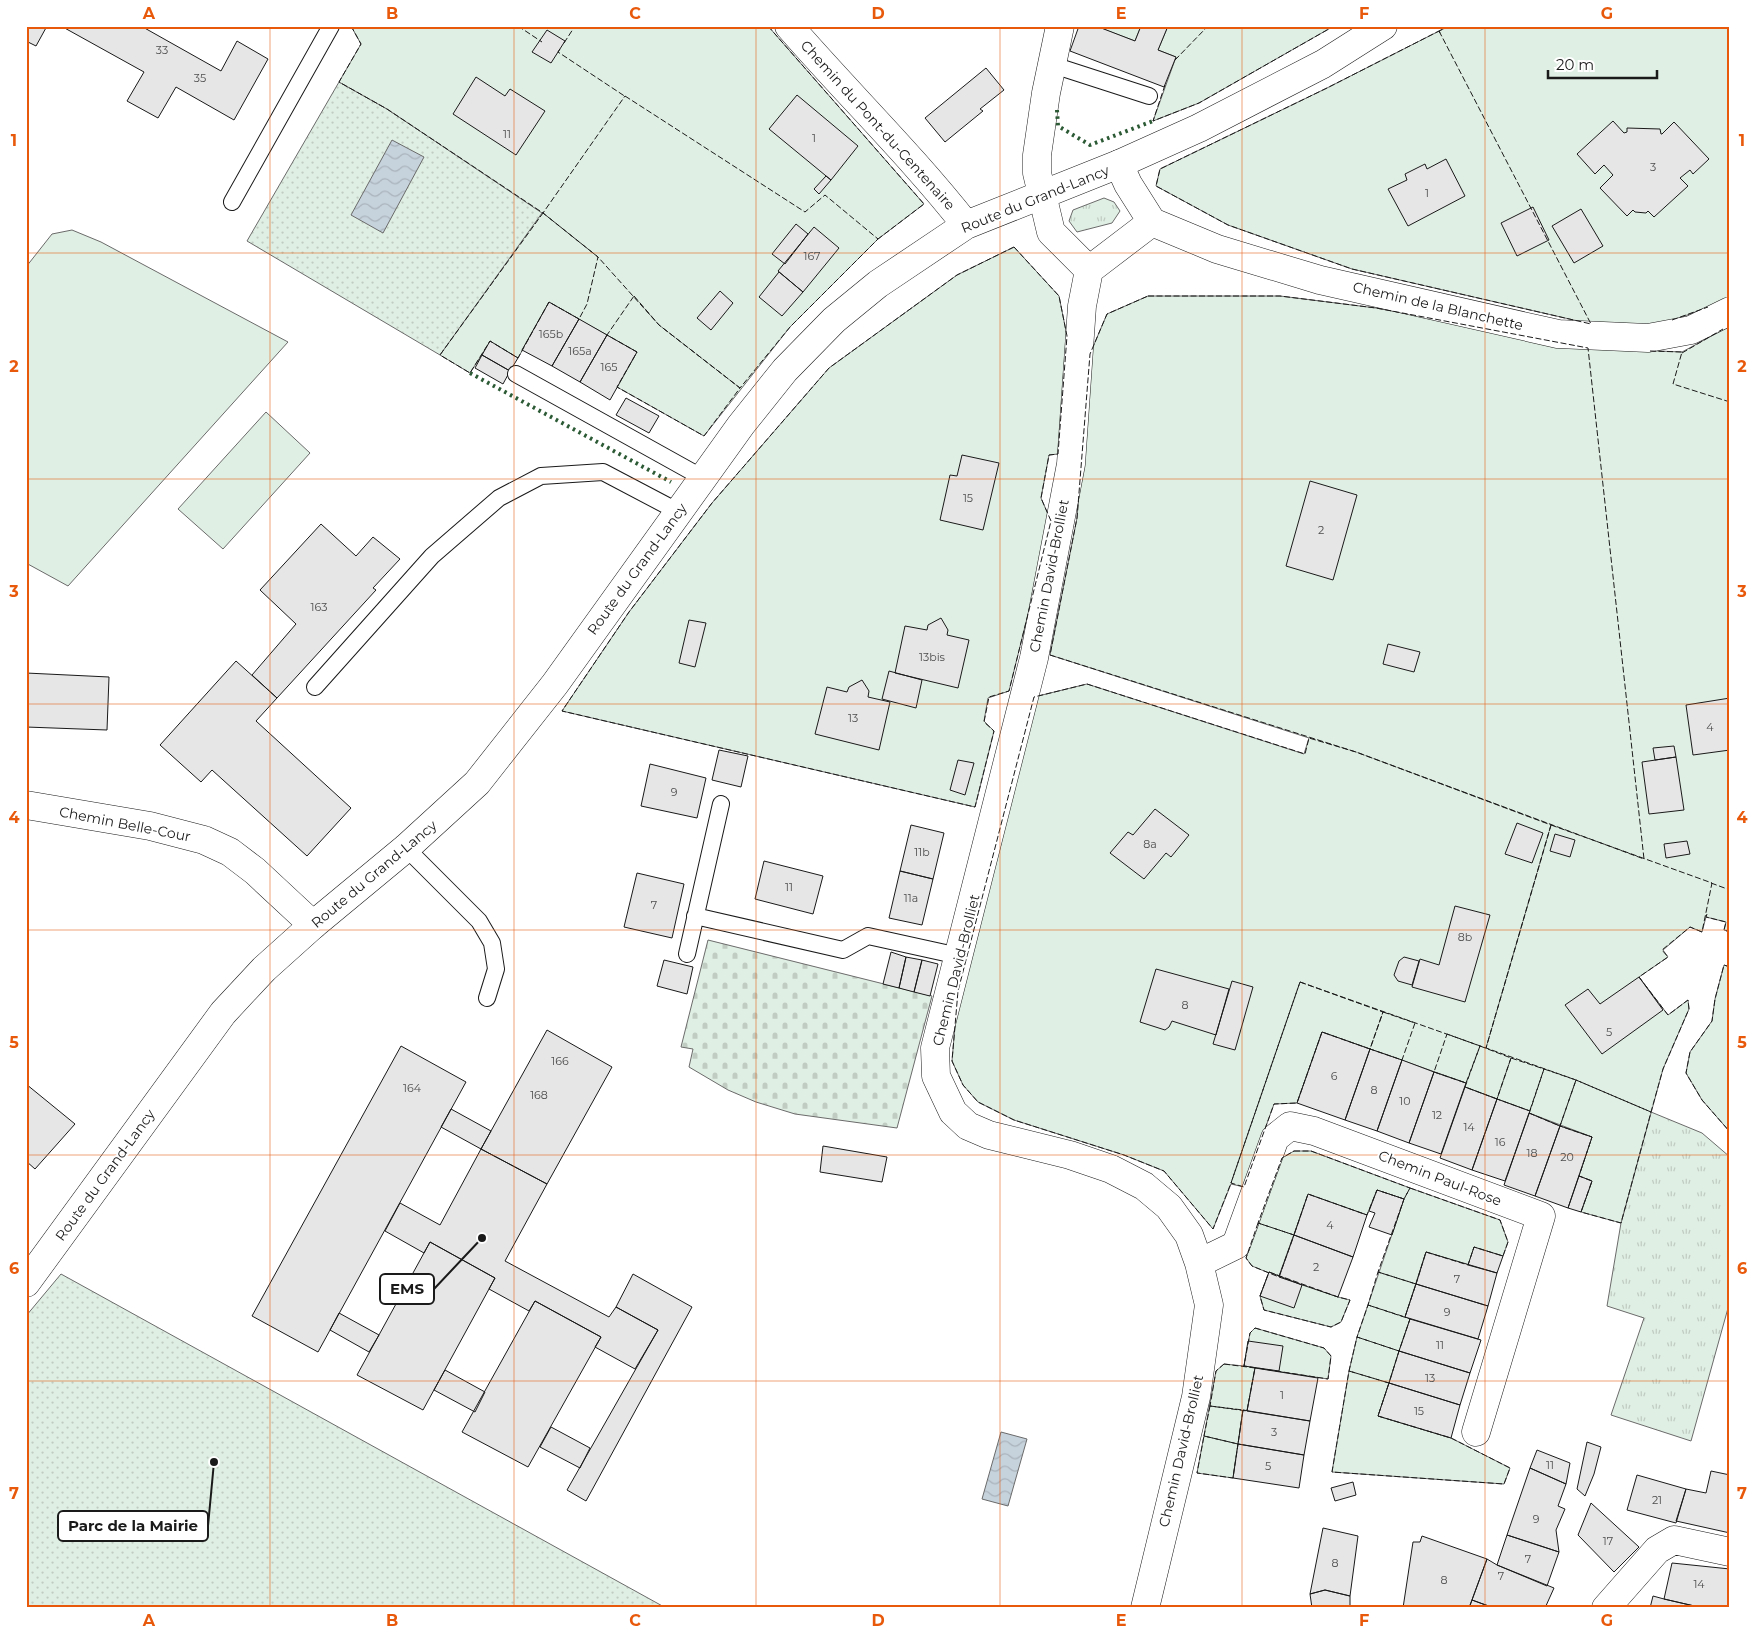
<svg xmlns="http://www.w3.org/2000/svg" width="1756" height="1634" viewBox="0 0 1756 1634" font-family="Montserrat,sans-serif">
<defs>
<pattern id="grass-tufts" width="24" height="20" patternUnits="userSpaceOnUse" patternTransform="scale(1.25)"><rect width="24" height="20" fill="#e0efe3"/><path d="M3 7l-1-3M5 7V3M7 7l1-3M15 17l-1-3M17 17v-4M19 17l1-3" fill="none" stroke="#c0ccc2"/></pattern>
<pattern id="cemetery-stones" width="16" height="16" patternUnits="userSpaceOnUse" patternTransform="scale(1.25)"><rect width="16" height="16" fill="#e0efe3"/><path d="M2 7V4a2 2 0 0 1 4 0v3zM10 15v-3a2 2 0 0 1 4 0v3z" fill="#c0ccc2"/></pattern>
<pattern id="park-dots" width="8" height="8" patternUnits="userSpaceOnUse" patternTransform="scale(1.25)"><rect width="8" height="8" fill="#e0efe3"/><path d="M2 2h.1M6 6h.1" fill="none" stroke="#c0ccc2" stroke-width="1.8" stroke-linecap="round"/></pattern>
<pattern id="water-waves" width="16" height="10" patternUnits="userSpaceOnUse" patternTransform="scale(1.25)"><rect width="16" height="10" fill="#c6d2dc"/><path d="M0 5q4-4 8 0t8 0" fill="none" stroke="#aab4bc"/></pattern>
</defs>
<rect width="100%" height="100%" fill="#fff"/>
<path fill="url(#grass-tufts)" stroke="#6a6a6a" d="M1104 198 1114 202 1120 211 1112 223 1077 232 1069 221 1073 210Z
M1651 1112 1702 1133 1730 1157V1301L1691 1441 1611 1415 1644 1318 1607 1306 1621 1223Z"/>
<path fill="url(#cemetery-stones)" stroke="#6a6a6a" d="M708 940 932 996 897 1128 795 1114 756 1102 728 1090 689 1067 693 1049 681 1047Z"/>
<path fill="url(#park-dots)" stroke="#6a6a6a" d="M339 82 387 109 543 213 440 355 247 241Z
M61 1274 666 1608H26V1316Z"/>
<path fill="#e0efe3" stroke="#6a6a6a" d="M351 26H768L924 204 878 239 790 327 704 436 617 387 607 335 549 303 518 358 490 342 470 373 440 355 542 213 387 109 339 82 361 44Z
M1095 26H1141L1135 41Z
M1168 26H1334L1199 103 1153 121 1176 57 1158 50Z
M1449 26H1730V299L1655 327 1591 324 1352 269 1228 225 1156 186 1160 169 1327 88Z
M72 230 101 242 288 342 68 586 26 563V267L52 234Z
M1014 247 1059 296 1067 336 1058 454 1049 455 1041 498 1051 521 1009 691 988 698 984 721 994 731 975 807 562 711 629 612 712 503 829 368 957 275Z
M1148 296H1280L1376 308 1588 348 1682 352 1730 326V932L1724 930 1726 922 1706 917 1702 932 1690 927 1663 950 1668 957 1639 977 1668 1015 1688 1000 1689 1009 1663 1069 1621 1223 1581 1212 1592 1181 1579 1176 1592 1137 1529 1113V1111L1465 1087 1466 1083 1322 1032 1297 1103 1274 1104 1244 1187 1231 1184 1213 1229 1164 1171 1124 1155 1014 1120 978 1102 963 1085 952 1061 958 991 1034 697 1087 684 1304 754 1309 738 1050 655 1077 518 1090 354 1107 314Z
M266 412 310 453 223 549 178 509Z
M1724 965 1730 967V1132L1702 1100 1686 1073 1690 1052 1712 1021 1715 999Z
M1294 1151H1311L1410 1188 1500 1220 1508 1242 1503 1256 1468 1265 1426 1252 1405 1317 1410 1319 1378 1416 1451 1438 1510 1468 1504 1484 1332 1472 1349 1371 1357 1337 1404 1199 1377 1190 1367 1215 1308 1195 1279 1276 1338 1297 1350 1300 1341 1322 1331 1327 1264 1310 1260 1296 1269 1273 1252 1266 1246 1258 1282 1158Z
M1255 1328 1324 1348 1331 1356 1328 1379 1255 1368 1247 1411 1243 1410 1233 1478 1197 1473 1216 1371 1224 1364 1244 1366 1250 1333Z"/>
<path fill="url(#water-waves)" stroke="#6a6a6a" d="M392 140 424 157 383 233 351 215Z
M1001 1432 1027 1439 1008 1506 982 1499Z"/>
<path fill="#e6e6e6" stroke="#1a1a1a" d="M26 26H47L36 46 26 41Z
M61 26H141L221 71 237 41 268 59 234 120 176 87 158 118 127 101 144 72Z
M1079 26H1096L1135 41 1141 26H1168L1158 50 1176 57 1164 87 1070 51Z
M547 30 565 41 551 63 532 52Z
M986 68 1004 90 980 109 983 111 945 142 925 118Z
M476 77 505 96 510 89 545 111 516 155 453 114Z
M797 95 858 146 831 180 769 129Z
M1613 121 1624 133 1627 132V128L1660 129 1661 134H1662L1674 122 1709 159 1693 174 1690 170 1680 178 1688 186 1654 217 1648 211 1646 213 1635 212 1633 210 1627 216 1600 188 1613 175 1604 165 1595 174 1577 154Z
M1446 159 1465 196 1408 226 1388 189 1407 180 1405 174 1425 164 1427 169Z
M826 176 831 180 819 194 814 189Z
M1533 207 1549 240 1517 256 1501 223Z
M1581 209 1603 246 1574 263 1552 226Z
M796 224 808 234 785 264 772 254Z
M814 227 839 248 803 292 778 271Z
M779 272 803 292 782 316 759 297Z
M720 291 733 303 711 330 697 318Z
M549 302 579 319 552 366 522 350Z
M579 319 607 335 580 382 552 366Z
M607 335 637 352 610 400 580 382Z
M490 341 518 358 510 371 482 355Z
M482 355 510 371 503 384 475 368Z
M626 398 659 416 649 433 616 415Z
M962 455 999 463 983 530 940 520 950 475 957 476Z
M1310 481 1357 495 1333 580 1286 566Z
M321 524 356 556 373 537 400 559 373 588 376 590 277 698 252 675 296 624 260 590Z
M941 618 948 630 947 635 969 640 958 688 895 673 905 626 927 630 928 625Z
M689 620 706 623 695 667 679 663Z
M1388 644 1420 652 1414 672 1383 664Z
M236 661 277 698 256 721 351 808 307 856 212 770 201 782 160 745Z
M889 671 922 680 916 708 882 699Z
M26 673 109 677 107 730 26 727Z
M862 680 869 691 868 697 890 702 879 750 815 734 827 687 847 692 849 687Z
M1730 698V750L1693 755 1686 705Z
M1674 746 1676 757 1655 760 1653 748Z
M719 750 748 756 741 787 712 780Z
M1676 757 1684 810 1649 814 1642 762Z
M958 760 974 763 965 795 950 790Z
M650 764 706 778 697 818 641 806Z
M1155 809 1189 835 1171 857 1166 853 1144 879 1110 853 1128 832 1133 835Z
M1517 823 1543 833 1532 863 1505 854Z
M911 825 944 833 933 879 900 871Z
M1555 834 1575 840 1570 857 1550 851Z
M1687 841 1690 854 1666 858 1664 844Z
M764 861 823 876 813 914 755 899Z
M900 871 933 879 922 925 889 918Z
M637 873 684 884 672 938 624 927Z
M1455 906 1490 915 1465 1002 1412 987 1420 959 1439 965Z
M891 952 906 957 899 988 883 984Z
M906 957 922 960 914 992 899 988Z
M1404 957 1419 961 1412 985 1398 981 1394 975 1399 961Z
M664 960 693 967 687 994 657 986Z
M922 960 938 964 930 996 914 992Z
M1156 969 1229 989 1216 1035 1172 1021 1169 1027 1165 1030 1140 1022Z
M1639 977 1663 1010 1602 1054 1565 1005 1588 989 1600 1004Z
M1232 981 1253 987 1235 1050 1213 1044Z
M547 1030 612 1067 547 1184 481 1149Z
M1322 1032 1370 1049 1345 1120 1297 1103Z
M401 1046 466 1082 318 1352 252 1316Z
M1370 1049 1402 1060 1377 1131 1345 1120Z
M1402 1060 1434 1072 1409 1143 1377 1131Z
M1434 1072 1466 1083 1441 1154 1409 1143Z
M26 1084 75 1124 35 1169 26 1161Z
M1465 1087 1497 1099 1472 1170 1440 1158Z
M1497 1099 1530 1111 1505 1181 1472 1170Z
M451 1109 491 1131 481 1149 441 1127Z
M1529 1113 1560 1126 1535 1196 1504 1185Z
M1560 1126 1592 1137 1568 1208 1535 1196Z
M823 1146 887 1157 882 1182 820 1172Z
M481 1149 547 1184 505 1261 609 1317 616 1307 658 1330 635 1369 595 1347 601 1337 535 1301 529 1311 489 1289 495 1278 430 1242 424 1253 385 1231 400 1203 440 1225Z
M1579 1176 1592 1181 1581 1212 1568 1208Z
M1377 1190 1404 1199 1392 1235 1369 1227 1375 1213 1369 1211Z
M1308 1194 1367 1215 1353 1257 1294 1235Z
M1294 1235 1353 1257 1338 1297 1279 1277Z
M430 1242 495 1278 423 1410 357 1375Z
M1474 1247 1503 1256 1497 1273 1468 1265Z
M1426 1252 1497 1273 1488 1306 1416 1284Z
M1269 1272 1302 1285 1294 1308 1260 1296Z
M633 1274 692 1307 586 1501 567 1490 658 1330 616 1307Z
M1416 1284 1488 1306 1478 1339 1405 1317Z
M535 1301 601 1337 528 1467 462 1432Z
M339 1313 379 1335 369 1352 330 1330Z
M1410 1319 1481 1340 1470 1373 1399 1351Z
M1248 1341 1283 1346 1279 1371 1244 1366Z
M1399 1351 1470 1373 1460 1405 1389 1383Z
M1255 1368 1318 1378 1310 1421 1247 1411Z
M445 1370 485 1392 475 1412 434 1390Z
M1389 1383 1460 1405 1451 1438 1378 1416Z
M1243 1410 1310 1421 1304 1455 1238 1444Z
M551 1427 590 1448 580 1468 540 1447Z
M1587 1442 1601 1447 1594 1474 1585 1496 1577 1489Z
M1238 1444 1304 1455 1299 1488 1233 1478Z
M1537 1450 1570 1463 1566 1484 1530 1468Z
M1530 1468 1566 1484 1558 1506 1565 1509 1556 1530 1559 1552 1507 1535Z
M1711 1471 1730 1475V1533L1676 1521 1686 1489 1706 1493Z
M1637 1475 1686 1489 1676 1523 1627 1510Z
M1353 1482 1356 1495 1335 1501 1331 1488Z
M1591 1503 1639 1547 1614 1572 1578 1535Z
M1323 1528 1358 1536 1350 1596 1325 1590 1310 1594Z
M1507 1535 1559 1552 1547 1586 1497 1565Z
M1422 1536 1487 1559 1469 1608H1403L1413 1542H1420Z
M1487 1559 1497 1565 1554 1588 1545 1608H1494L1472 1600Z
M1672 1563 1730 1569V1608H1703L1664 1599Z
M1325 1590 1350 1596V1608H1312L1310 1594Z
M1653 1596 1664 1599 1703 1608H1650Z
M1472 1600 1494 1608H1469Z"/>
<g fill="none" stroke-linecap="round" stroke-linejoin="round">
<defs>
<path id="service" d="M1053 65 1149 96
M232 202 331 26
M516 374 703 478
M315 687 432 556 499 498 541 476 603 472 679 512
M406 848 479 921 492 943 496 969 487 998
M695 916 843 950 868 936 959 956
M687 954 721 804"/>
<path id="minor" d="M1060 26 1046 93 1037 155V173L1051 232 1089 270
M1119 164 1128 184 1152 222 1217 249 1320 280 1558 334 1648 338 1691 330 1730 311
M1089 270 1082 306 1071 464 1034 658 935 1048 936 1076 953 1112 968 1126 989 1135 1070 1155 1111 1169 1144 1186 1169 1207 1189 1235 1199 1263 1209 1305 1196 1397 1145 1608
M1089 270 1152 222
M26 805 150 826 204 840 230 852 255 871 313 925
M1199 1263 1236 1245 1275 1138 1290 1126 1314 1131 1541 1216 1476 1432
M1606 1608 1657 1550 1674 1540 1730 1552"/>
<path id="tertiary" d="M789 26C847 93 911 155 966 225
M26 1283 223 1013 264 969 313 925 406 848 477 783 555 684 741 425 785 370 834 320 878 284 966 225 1119 164 1199 128 1323 64 1383 26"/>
</defs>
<use href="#service" stroke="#1a1a1a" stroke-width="18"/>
<use href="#minor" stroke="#1a1a1a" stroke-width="29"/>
<use href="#tertiary" stroke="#1a1a1a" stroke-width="29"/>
<use href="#service" stroke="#fff" stroke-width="16"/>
<use href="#minor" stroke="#fff" stroke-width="28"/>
<use href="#tertiary" stroke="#fff" stroke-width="28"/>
<path stroke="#2b5a34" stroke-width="4" stroke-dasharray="2.5 4" stroke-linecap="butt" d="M1057 110 1058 126 1090 145 1153 121
M470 373 671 482"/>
<path stroke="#1a1a1a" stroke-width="1" stroke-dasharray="6 2.5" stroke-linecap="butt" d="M351 26 361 44 339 82 387 109 543 213V212
M518 26 542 42
M768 26 924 204 878 239 876 237
M1439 31 1591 324 1352 269 1228 225 1156 186 1160 169 1327 88Z
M1440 33 1439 31 1449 26
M564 43 575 26
M560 49 558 52 626 97
M1175 60 1208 26
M1165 85 1153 121 1199 103 1334 26
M625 96 805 212 825 195 878 239 790 327 740 388 659 325 598 257 543 213Z
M543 213 598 257 587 304 579 319 549 302 518 358 490 341 470 373 440 355Z
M1014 247 1059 296 1067 336 1058 454 1049 455 1041 498 1051 521 1009 691 989 697 984 722 994 731 975 807 562 711 629 612 712 503 829 368 957 275Z
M634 296 659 325 740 388 704 436 617 387 637 352 607 335Z
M1148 296H1280L1376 308 1588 348 1644 859 1356 752 1050 655 1077 518 1090 354 1107 314Z
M1672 320 1708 307
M1650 351 1682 352 1673 384 1730 402
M1682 353 1723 329
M1087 684 1305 754 1309 738 1356 752 1551 825 1486 1048 1300 982 1231 1183 1213 1229 1164 1171 1124 1155 1014 1120 978 1102 963 1085 952 1061 958 991 1034 697Z
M1551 825 1712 883 1702 932 1690 927 1662 950 1668 957 1639 977 1668 1015 1688 1000 1689 1009 1663 1069 1651 1112 1576 1080 1486 1048Z
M1711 883 1730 890
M1707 914 1706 917 1726 922 1724 930 1730 932
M1730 967 1724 965 1715 999 1712 1021 1690 1052 1686 1073 1702 1100 1730 1132
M1300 982 1383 1012 1370 1049 1322 1032 1297 1103 1274 1104 1244 1187 1231 1183Z
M1383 1012 1415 1023 1402 1060 1370 1049Z
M1447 1034 1480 1046 1466 1083 1434 1072Z
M1480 1046 1511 1058 1497 1099 1465 1087Z
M1511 1058 1544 1069 1530 1111 1497 1099Z
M1544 1069 1576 1080 1560 1126 1529 1113Z
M1576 1080 1651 1112 1621 1223 1581 1212 1592 1181 1579 1176 1592 1137 1560 1126Z
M1294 1151H1311L1410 1188 1404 1199 1377 1190 1367 1215 1308 1194 1294 1235 1258 1223 1282 1158Z
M1410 1188 1500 1220 1508 1242 1503 1256 1474 1247 1468 1265 1426 1252 1416 1284 1378 1272 1404 1199Z
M1258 1223 1294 1235 1279 1277 1252 1266 1246 1258Z
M1269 1272 1338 1297 1350 1300 1341 1322 1331 1327 1264 1310 1260 1296Z
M1378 1272 1416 1284 1405 1317 1368 1305Z
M1368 1305 1410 1319 1399 1351 1357 1337Z
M1255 1328 1324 1348 1331 1356 1328 1379 1244 1366 1250 1333Z
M1357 1337 1399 1351 1389 1383 1349 1371Z
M1224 1364 1255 1368 1247 1411 1210 1406 1216 1371Z
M1349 1371 1389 1383 1378 1416 1451 1438 1510 1468 1504 1484 1332 1472Z
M1210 1406 1243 1410 1238 1444 1204 1436Z
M1204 1436 1238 1444 1233 1478 1197 1473Z"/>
</g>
<path fill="none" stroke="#e8590c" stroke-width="1" stroke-opacity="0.55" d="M270 26V1608M514 26V1608M756 26V1608M1000 26V1608M1242 26V1608M1485 26V1608M26 253H1730M26 479H1730M26 704H1730M26 930H1730M26 1155H1730M26 1381H1730"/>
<g text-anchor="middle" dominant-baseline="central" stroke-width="4" stroke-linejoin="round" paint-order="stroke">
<g font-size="11" fill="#4d4d4d">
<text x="162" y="50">33</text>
<text x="200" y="78">35</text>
<text x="507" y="134">11</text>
<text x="814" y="138">1</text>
<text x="1653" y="167">3</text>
<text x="1427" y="193">1</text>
<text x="812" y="256">167</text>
<text x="551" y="334">165b</text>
<text x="580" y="351">165a</text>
<text x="609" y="367">165</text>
<text x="968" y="498">15</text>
<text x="1321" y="530">2</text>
<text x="319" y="607">163</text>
<text x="932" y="657">13bis</text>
<text x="853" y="718">13</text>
<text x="1710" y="727">4</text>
<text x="674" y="792">9</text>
<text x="1150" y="844">8a</text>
<text x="922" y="852">11b</text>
<text x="789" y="887">11</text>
<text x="911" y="898">11a</text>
<text x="654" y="905">7</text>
<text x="1465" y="937">8b</text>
<text x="1185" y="1005">8</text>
<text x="1609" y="1032">5</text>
<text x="560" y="1061">166</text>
<text x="1334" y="1076">6</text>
<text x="412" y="1088">164</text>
<text x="1374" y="1090">8</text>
<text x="539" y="1095">168</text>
<text x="1405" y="1101">10</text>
<text x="1437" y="1115">12</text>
<text x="1469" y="1127">14</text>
<text x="1500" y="1142">16</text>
<text x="1532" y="1153">18</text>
<text x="1567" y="1157">20</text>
<text x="1330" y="1225">4</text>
<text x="1316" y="1267">2</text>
<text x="1457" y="1279">7</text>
<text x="1447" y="1312">9</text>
<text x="1440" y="1345">11</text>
<text x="1430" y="1378">13</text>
<text x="1282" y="1395">1</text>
<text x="1419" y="1411">15</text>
<text x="1274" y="1432">3</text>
<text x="1550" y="1465">11</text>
<text x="1268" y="1466">5</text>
<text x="1657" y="1500">21</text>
<text x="1536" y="1519">9</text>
<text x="1608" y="1541">17</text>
<text x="1528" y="1559">7</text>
<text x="1335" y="1563">8</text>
<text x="1501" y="1576">7</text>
<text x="1444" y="1580">8</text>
<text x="1699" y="1584">14</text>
</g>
<g font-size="14" fill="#1a1a1a" stroke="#fff">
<text transform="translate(878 125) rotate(48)">Chemin du Pont-du-Centenaire</text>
<text transform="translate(1035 199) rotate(-22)">Route du Grand-Lancy</text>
<text transform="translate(1438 306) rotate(13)">Chemin de la Blanchette</text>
<text transform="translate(637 569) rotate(-54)">Route du Grand-Lancy</text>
<text transform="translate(1049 576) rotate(-79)">Chemin David-Brolliet</text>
<text transform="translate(125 824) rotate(11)">Chemin Belle-Cour</text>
<text transform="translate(374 874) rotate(-40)">Route du Grand-Lancy</text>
<text transform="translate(956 970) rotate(-76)">Chemin David-Brolliet</text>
<text transform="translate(105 1175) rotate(-54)">Route du Grand-Lancy</text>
<text transform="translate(1440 1178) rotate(21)">Chemin Paul-Rose</text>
<text transform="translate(1181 1451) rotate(-77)">Chemin David-Brolliet</text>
</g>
</g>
<path fill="none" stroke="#1a1a1a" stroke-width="2" d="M482 1238L434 1289M214 1462L208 1526"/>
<g fill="#1a1a1a" stroke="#fff" stroke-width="2">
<circle cx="482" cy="1238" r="5"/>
<circle cx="214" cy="1462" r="5"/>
</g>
<g fill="#fff" stroke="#1a1a1a" stroke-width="2">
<rect x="380" y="1274" width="54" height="30" rx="5"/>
<rect x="58" y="1511" width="150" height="30" rx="5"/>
</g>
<g font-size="15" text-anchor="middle" font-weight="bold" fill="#1a1a1a">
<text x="407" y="1294">EMS</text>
<text x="133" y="1531">Parc de la Mairie</text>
</g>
<rect width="1756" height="1634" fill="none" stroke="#ffffff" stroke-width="55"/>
<path d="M1548 70v8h109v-8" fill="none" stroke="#1a1a1a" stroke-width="2.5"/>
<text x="1556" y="70" font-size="15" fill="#1a1a1a" stroke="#ffffff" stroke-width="4" paint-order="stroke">20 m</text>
<rect x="28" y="28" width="1700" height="1578" fill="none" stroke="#e8590c" stroke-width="2"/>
<g font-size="16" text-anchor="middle" font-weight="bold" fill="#e8590c">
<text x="149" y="19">A</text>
<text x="392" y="19">B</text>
<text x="635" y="19">C</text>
<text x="878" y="19">D</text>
<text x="1121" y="19">E</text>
<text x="1364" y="19">F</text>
<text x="1607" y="19">G</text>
<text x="14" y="146">1</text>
<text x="1742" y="146">1</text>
<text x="14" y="372">2</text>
<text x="1742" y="372">2</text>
<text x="14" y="597">3</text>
<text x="1742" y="597">3</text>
<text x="14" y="823">4</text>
<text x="1742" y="823">4</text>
<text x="14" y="1048">5</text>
<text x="1742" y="1048">5</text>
<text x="14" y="1274">6</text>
<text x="1742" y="1274">6</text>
<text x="14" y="1499">7</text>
<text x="1742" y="1499">7</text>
<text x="149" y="1626">A</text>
<text x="392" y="1626">B</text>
<text x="635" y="1626">C</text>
<text x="878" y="1626">D</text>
<text x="1121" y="1626">E</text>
<text x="1364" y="1626">F</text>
<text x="1607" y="1626">G</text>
</g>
</svg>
